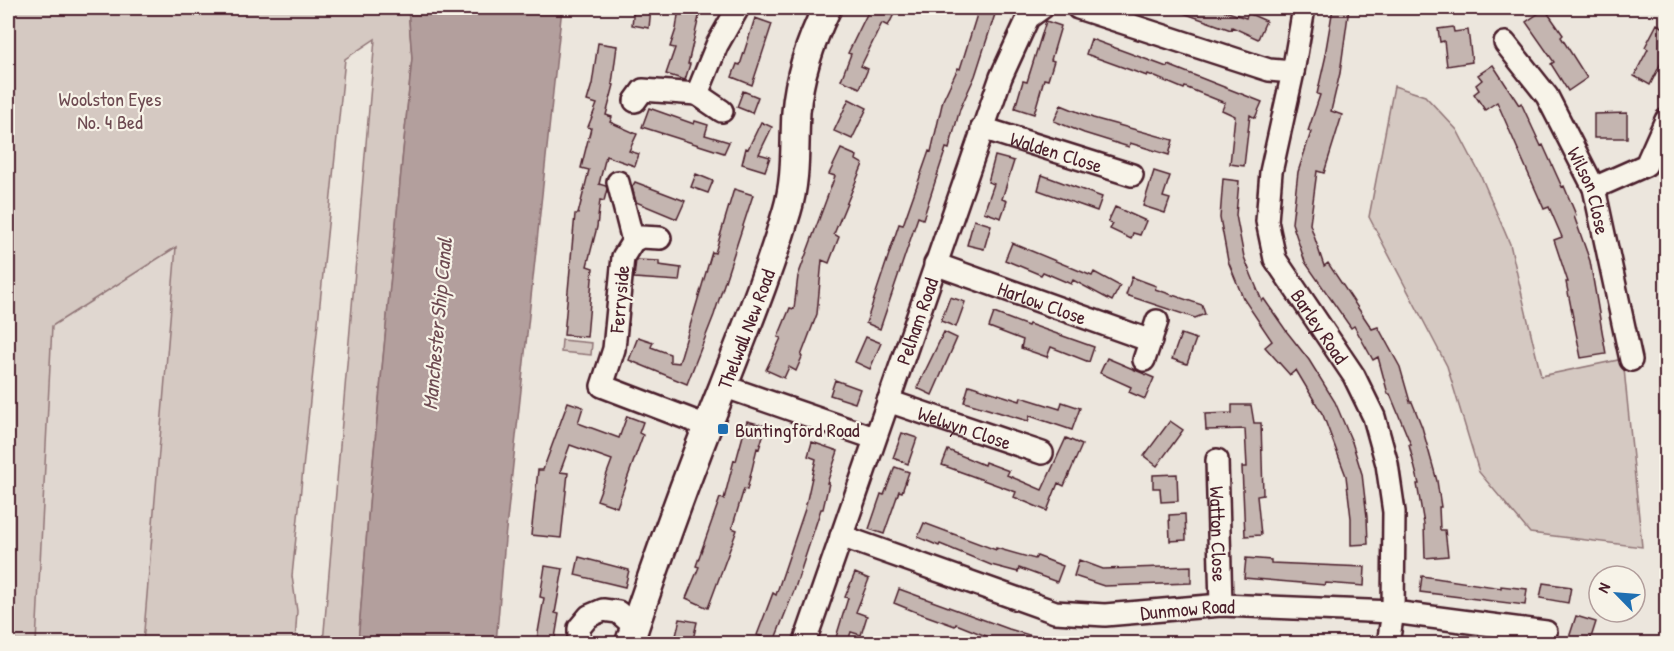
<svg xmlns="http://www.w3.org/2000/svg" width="1674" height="651" viewBox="0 0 1674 651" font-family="'Patrick Hand',sans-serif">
<rect width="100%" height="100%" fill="#ece6dd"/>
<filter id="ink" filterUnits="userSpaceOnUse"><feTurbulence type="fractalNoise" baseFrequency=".0167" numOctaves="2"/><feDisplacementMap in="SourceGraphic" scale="12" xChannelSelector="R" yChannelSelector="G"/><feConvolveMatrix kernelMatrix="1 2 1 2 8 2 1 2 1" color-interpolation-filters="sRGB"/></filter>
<g filter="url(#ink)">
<path fill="#e0d7d0" d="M177 247 143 643 36 644 52 326Z"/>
<path fill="#d5c9c2" stroke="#907476" stroke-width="1.5" d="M8 8H408L412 58 370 493 358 643H323L375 39 345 59 292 576 297 611 295 643H143L176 247 52 326 36 643H8Z
M1394 86 1425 96 1457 130 1481 176 1510 244 1541 376 1623 359 1642 547 1530 533 1479 472 1447 366 1369 217Z
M562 340 592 343 591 355 561 352Z"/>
<path fill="#b39f9d" stroke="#896c6f" stroke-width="1.5" d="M408 8H562L505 539 496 643H358L370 493 412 58Z"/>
<path fill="#c4b5b0" stroke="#4a1f2b" stroke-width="1.5" d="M634 8H651L649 28 632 25Z
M679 8H701L688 64H690L685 80 666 74 675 48 670 47 676 29Z
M870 8H897L888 26 882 23 861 66 868 69 860 88 841 80 851 54 848 53Z
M979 8H997L975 76 960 109 949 149 946 148 923 219 918 217 880 329 866 323 899 224 903 225 929 151 931 152 943 100 958 68 960 69Z
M1172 8H1216L1246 18 1248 13 1266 21 1258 39 1232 27 1231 30 1172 9Z
M1333 8H1349L1340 73 1331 111 1342 115 1324 173 1317 171 1310 224 1324 266 1328 263 1372 329 1378 327 1400 367 1410 402H1412L1422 427 1437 481 1441 507H1439L1440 530H1445L1448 556 1425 558 1424 524 1417 484H1419L1409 445H1411L1390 394H1388L1378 357 1373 360 1354 326 1351 328 1305 262 1292 223 1298 172 1311 132 1308 131 1320 95 1317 94 1326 55H1325Z
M1545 9 1563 35 1561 37 1587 78 1568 91 1551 64 1554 62 1526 22Z
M755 18 772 24 752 85 732 77 737 64 740 65Z
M1046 21 1061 26 1051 60 1054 61 1048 80 1044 79 1034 114 1015 108 1023 81 1027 82Z
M1657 24 1666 29V53L1650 85 1634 76 1648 49 1645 47Z
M1453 27 1454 32 1468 30 1472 62 1447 66 1444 41 1440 42 1438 29Z
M1091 39 1167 67 1168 65 1262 102 1255 118 1250 115 1244 166 1230 164 1235 116 1222 110 1225 103 1185 87 1184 89 1148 74 1147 76 1086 54Z
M598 43 617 46 612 84 614 85 606 115 612 117 610 122 637 134 629 151 639 154 635 166 606 156 599 184 606 186 607 189 604 201 600 200 597 227 587 266 593 268 587 337 564 335 575 214H578L589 170 581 168 591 128 588 127 597 104 587 101 592 84Z
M1493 65 1519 105 1521 103 1541 146 1543 145 1562 187 1564 186 1576 215 1574 216 1590 261 1606 354 1581 358 1566 282H1568L1554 240 1562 237 1549 207 1544 209 1497 102 1485 110 1474 94 1479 90 1476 85 1482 80 1478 75Z
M743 91 758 97 752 113 737 107Z
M849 99 867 108 852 139 834 131Z
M1061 105 1093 118 1173 140 1169 155 1130 143 1129 147 1084 133 1054 121Z
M649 108 694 124 695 121 708 125 705 135 729 142 724 153 642 127Z
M1627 113V138H1594V114Z
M761 122 772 127 759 154 770 157 765 171 742 164 746 148 748 149Z
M841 149 857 156 856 160 863 164 834 234 839 237 829 263 822 260 817 314 801 356 802 357 796 371 789 367 784 378 766 370 781 338 778 337 790 308 794 309 798 276 835 176 829 174Z
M995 156 1014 161 1002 199 1007 201 1001 218 984 212 994 184 988 182Z
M1154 171 1170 176 1163 197 1170 199 1165 213 1143 206Z
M696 174 713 181 708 193 691 187Z
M1042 175 1102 197 1097 211 1038 190Z
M1223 179 1239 181 1236 215 1244 257 1262 301 1264 299 1287 332 1309 360 1335 402 1352 442 1362 474 1367 517 1368 544 1351 545V518L1346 476 1323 415 1296 370 1290 375 1265 347 1272 341 1243 298 1228 261 1220 218Z
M635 182 685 201 677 219 636 202 632 187Z
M734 189 753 195 714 315 687 384 629 360 638 337 653 342 651 347 670 354V362L679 363 712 252 715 253Z
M1115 207 1146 221 1140 235 1133 233 1131 239 1110 229 1113 224 1108 222Z
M974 220 991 225 984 249 967 245Z
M1012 243 1092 276 1094 272 1120 286 1112 301 1073 280 1071 284 1043 272 1041 275 1005 260Z
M636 260 659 261V265L681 268 679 281 634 278Z
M1132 277 1156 286 1155 289 1202 305 1205 314 1195 318 1126 295Z
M950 297 965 302 956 327 941 321Z
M994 313 1028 326 1029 324 1094 347 1089 362 1051 347 1047 357 1021 348 1023 340 989 327Z
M944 332 957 338 932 395 917 388Z
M1181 334 1196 339 1187 364 1172 359Z
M866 337 881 343 870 369 855 362Z
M1107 358 1154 378 1145 399 1129 392 1131 387 1100 373Z
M835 380 860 389 855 403 830 395Z
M969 385 1020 401 1021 397 1060 409 1062 402 1080 408 1072 430 1030 416 1028 421 964 402Z
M568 402 583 407 578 423 619 438 627 416 643 422 639 433 643 435 617 507 597 500 612 460 570 445 560 472 568 473 561 538 531 535 538 470H543Z
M1232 405H1251L1254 423H1261L1263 495 1257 496 1261 535 1245 536 1242 467H1247L1245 429 1206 430 1205 414 1232 413Z
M747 421 766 426 759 449 757 448 747 490 744 489 732 528 737 530 708 608 686 598 699 567 696 566 720 498 724 499 734 460 736 461Z
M1170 421 1183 430 1157 466 1144 456Z
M902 433 917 438 908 464 893 458Z
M1066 438 1082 445 1064 486 1058 483 1047 511 1014 497 1016 492 942 465 948 450 984 465 985 462 1009 471 1007 475 1042 490Z
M812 442 838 451 827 483H829L823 509H821L794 591 773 644H759L762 637 757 635 773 593 776 595 805 509 816 459 808 456Z
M895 467 909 472 902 492 899 491 884 534 869 529 881 494 884 495Z
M1177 474 1178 501 1161 502 1160 488H1153V475Z
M1185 514 1186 540 1170 541 1169 515Z
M924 523 996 550V548L1035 559 1037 556 1063 566 1057 582 1019 568 1018 572 991 565 940 544 939 546 918 537Z
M579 557 629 570 625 587 575 575Z
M1246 558 1271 560V563L1365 567 1364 586 1326 583 1325 585 1244 578Z
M1079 560 1103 569 1191 566V583L1104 586 1074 576Z
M545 566 563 569 555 613 559 614 554 644H536L544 598 540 597Z
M855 573 869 579 856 612 867 616 861 635 851 632 847 644H834L848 598 845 597Z
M1422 576 1501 588V586L1527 589 1525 605 1420 592Z
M1543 583 1571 587 1568 603 1540 598Z
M899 589 1009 629 1049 641V644H1006L956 624 955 626 916 612 894 603Z
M1576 616 1596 622 1589 644H1567Z
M680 619 697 622 692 644H674Z"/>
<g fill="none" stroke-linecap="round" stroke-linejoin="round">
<defs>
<g id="minor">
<path d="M1078 8 1269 70 1293 72"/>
<path id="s1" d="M1304 8 1293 72 1271 172 1267 221 1275 259 1354 376 1374 417 1387 464 1394 512 1393 612 1388 644"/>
<path id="s2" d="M1505 43 1547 96 1594 188 1631 360"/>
<path d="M697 94 722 111"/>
<path d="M635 101 643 90 697 94 717 45 738 8"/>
<path id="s3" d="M982 128 1132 175"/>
<path d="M618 182 633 241"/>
<path d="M1594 188 1646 165 1666 120"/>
<path d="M660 238 641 237 633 241 623 257 614 349 602 386 707 426"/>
<path id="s4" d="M935 264 1151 341"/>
<path d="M1144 360 1157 321"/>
<path d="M723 386 874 438"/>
<path id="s5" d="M888 401 1042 453"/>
<path id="s6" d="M1217 460 1221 605"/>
<path id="s7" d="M841 536 1055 612 1105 615 1221 605 1393 612 1546 632"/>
<path d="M579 644V628L589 616 603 610 618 612 634 626"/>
<path id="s8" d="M804 644 1001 77 1028 18 1042 8"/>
</g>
<g id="major">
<path id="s9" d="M629 644C658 557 689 471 723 387 746 328 769 272 787 211 797 178 794 145 796 112 799 75 811 40 827 8"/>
</g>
</defs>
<use href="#minor" stroke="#4a1f2b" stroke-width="26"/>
<use href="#major" stroke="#4a1f2b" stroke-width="32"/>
<use href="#minor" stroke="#f7f3e8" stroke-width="21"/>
<use href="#major" stroke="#f7f3e8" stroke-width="27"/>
</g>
</g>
<rect fill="#1f6fb2" stroke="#f7f3e8" stroke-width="2" x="717" y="423" width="12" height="12" rx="3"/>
<g text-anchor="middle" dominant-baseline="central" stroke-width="4.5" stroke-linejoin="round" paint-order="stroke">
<g font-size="20" fill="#6d4a51" stroke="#f7f3e8">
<text x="110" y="98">Woolston Eyes<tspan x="110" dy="23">No. 4 Bed</tspan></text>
</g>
<g font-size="20" fill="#4a1f2b" stroke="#f7f3e8">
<text stroke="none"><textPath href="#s3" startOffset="78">Walden Close</textPath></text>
<text stroke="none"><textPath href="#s2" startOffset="172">Wilson Close</textPath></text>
<text transform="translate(619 299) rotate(-85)">Ferryside</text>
<text stroke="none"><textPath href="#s4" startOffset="114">Harlow Close</textPath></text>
<text stroke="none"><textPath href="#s8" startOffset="342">Pelham Road</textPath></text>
<text stroke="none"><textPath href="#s1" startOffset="336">Barley Road</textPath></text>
<text stroke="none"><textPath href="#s9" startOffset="336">Thelwall New Road</textPath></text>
<text stroke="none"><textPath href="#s5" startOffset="81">Welwyn Close</textPath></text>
<text stroke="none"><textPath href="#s6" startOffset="74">Watton Close</textPath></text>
<text stroke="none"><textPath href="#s7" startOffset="360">Dunmow Road</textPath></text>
</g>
<g font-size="20" fill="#4a1f2b" stroke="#f7f3e8" text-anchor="start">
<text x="735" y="429">Buntingford Road</text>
</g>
<g font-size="21" font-style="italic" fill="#6f4c53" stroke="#f7f3e8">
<text transform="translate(437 324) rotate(-85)">Manchester Ship Canal</text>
</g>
</g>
<rect width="1674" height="651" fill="none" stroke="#f7f3e8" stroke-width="30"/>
<rect x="15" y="15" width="1644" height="621" fill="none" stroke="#4a1f2b" stroke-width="2" filter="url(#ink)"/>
<g transform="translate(1617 594) rotate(295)"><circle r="28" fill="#f7f3e8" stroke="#b29e9c" stroke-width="1.5"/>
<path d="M0-4.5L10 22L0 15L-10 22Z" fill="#1f6fb2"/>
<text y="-9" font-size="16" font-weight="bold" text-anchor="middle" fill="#4a1f2b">N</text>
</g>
</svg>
